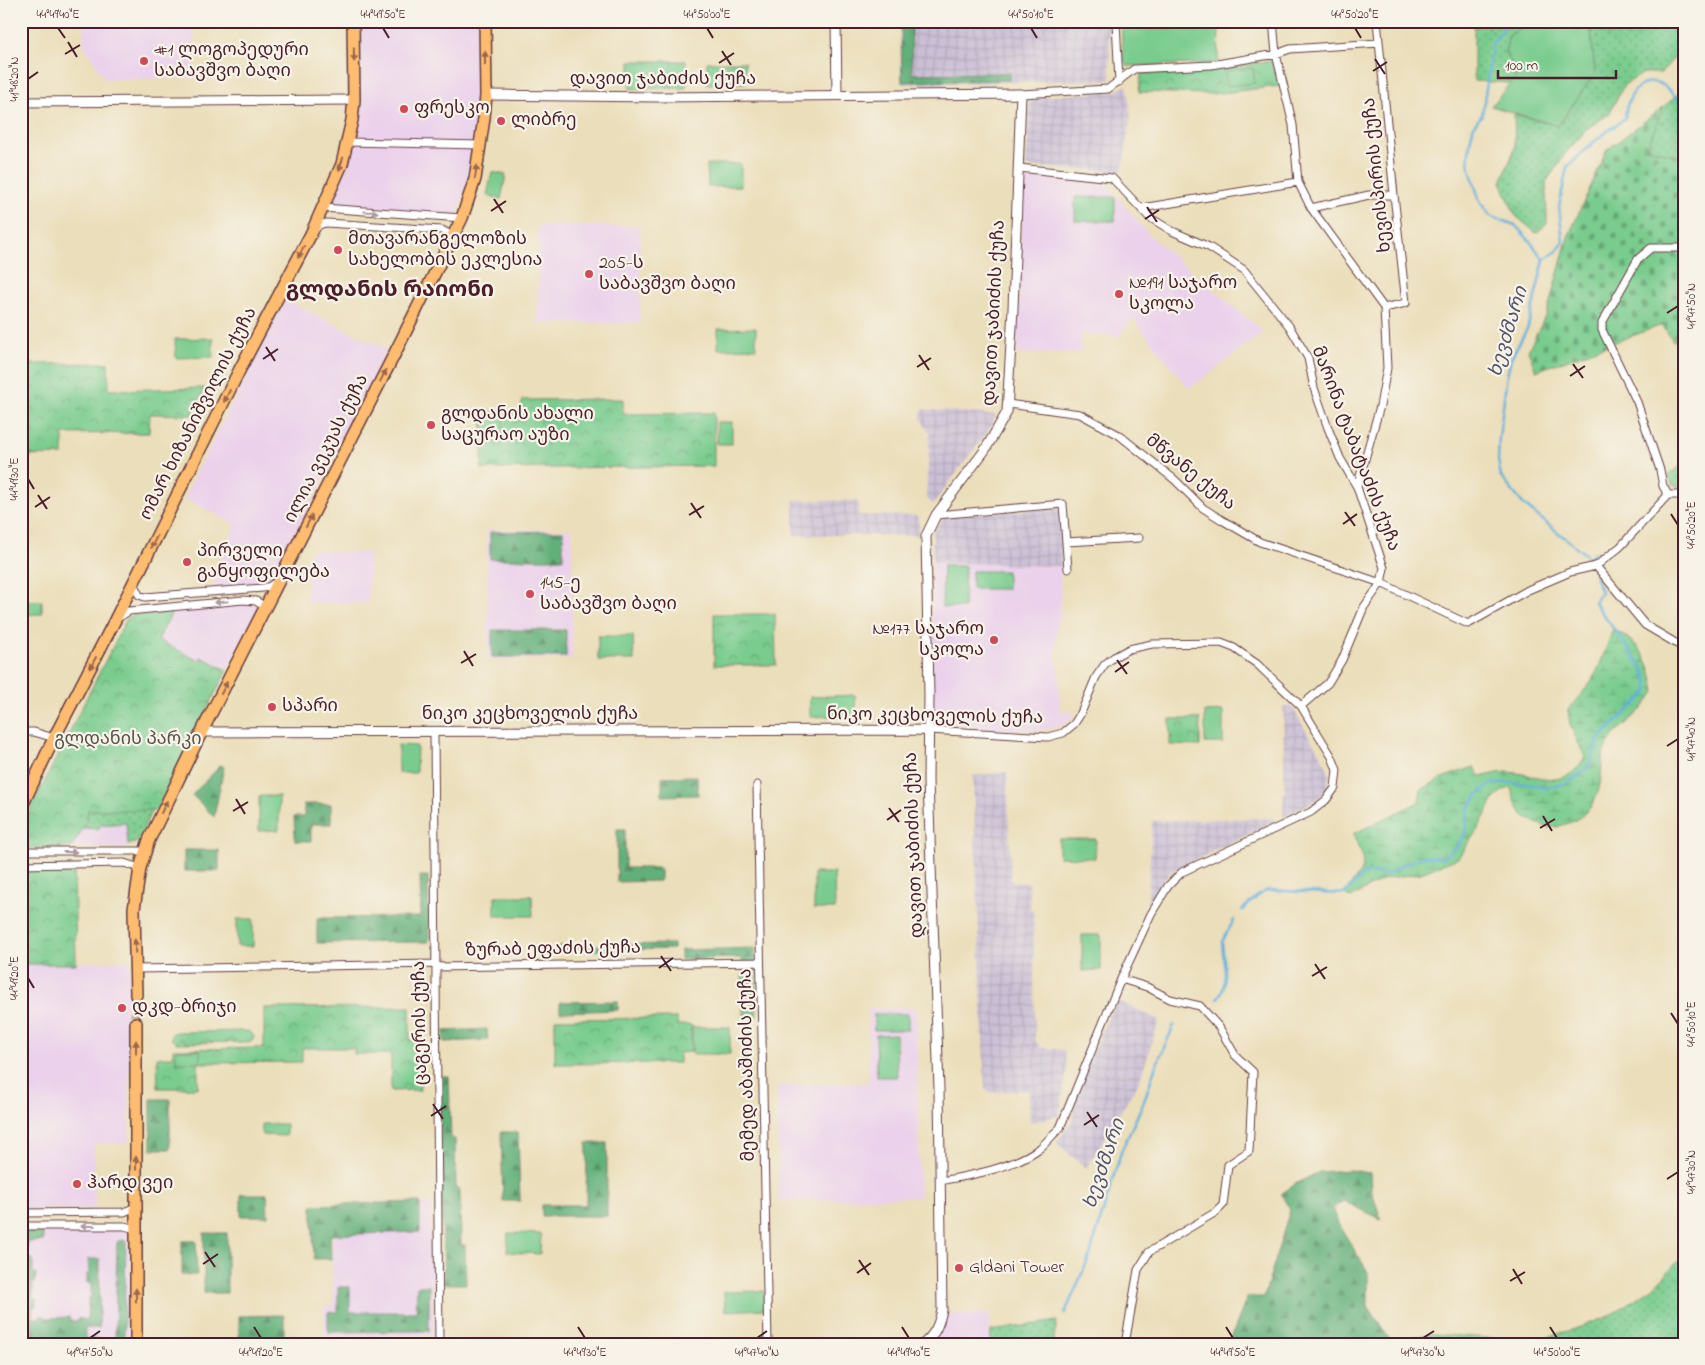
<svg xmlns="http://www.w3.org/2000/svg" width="1705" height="1365" viewBox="0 0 1705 1365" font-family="'Indie Flower','Noto Sans Georgian',sans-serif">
<defs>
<pattern id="industrial-grid" width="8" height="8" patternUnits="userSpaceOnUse" patternTransform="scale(1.25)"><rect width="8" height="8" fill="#cbbfd5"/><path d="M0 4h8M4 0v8" fill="none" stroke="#b0a4b7"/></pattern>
<pattern id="grass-dots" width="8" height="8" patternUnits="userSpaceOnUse" patternTransform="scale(1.25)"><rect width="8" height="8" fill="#79cc8e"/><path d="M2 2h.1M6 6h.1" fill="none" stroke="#65a574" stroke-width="1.8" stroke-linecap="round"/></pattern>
<pattern id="forest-firs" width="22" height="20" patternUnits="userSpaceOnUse" patternTransform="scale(1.25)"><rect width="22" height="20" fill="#62b079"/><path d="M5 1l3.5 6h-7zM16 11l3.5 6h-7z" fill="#538f63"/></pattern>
<pattern id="wetland-marsh" width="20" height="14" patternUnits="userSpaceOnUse" patternTransform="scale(1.25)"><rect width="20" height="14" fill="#79cc8e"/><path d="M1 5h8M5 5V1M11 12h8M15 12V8" fill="none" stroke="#65a574"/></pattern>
<pattern id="cemetery-stones" width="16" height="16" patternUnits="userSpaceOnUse" patternTransform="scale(1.25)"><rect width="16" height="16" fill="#79cc8e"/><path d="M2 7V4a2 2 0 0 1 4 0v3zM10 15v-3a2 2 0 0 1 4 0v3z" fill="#65a574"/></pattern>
<pattern id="park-crowns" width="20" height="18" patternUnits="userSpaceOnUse" patternTransform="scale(1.25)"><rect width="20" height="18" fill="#79cc8e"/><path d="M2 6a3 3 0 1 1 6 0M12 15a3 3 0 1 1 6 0" fill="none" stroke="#65a574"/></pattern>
</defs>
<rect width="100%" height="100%" fill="#f7f3e8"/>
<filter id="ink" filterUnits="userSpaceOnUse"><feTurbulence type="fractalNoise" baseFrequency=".02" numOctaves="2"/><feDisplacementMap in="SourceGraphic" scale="10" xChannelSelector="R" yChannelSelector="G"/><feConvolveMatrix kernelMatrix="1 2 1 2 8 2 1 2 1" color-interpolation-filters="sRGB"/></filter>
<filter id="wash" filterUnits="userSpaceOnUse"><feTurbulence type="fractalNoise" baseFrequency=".0096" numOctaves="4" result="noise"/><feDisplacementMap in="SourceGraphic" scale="20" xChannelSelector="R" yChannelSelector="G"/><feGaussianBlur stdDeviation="1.12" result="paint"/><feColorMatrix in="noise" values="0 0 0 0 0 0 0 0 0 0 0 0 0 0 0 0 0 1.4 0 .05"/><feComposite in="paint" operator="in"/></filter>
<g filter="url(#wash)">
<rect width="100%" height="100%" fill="#ebdeba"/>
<path fill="#ebd1eb" d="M84 21H193L194 78 105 79 83 44Z
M361 21H478V127L470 173 457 214 336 209 332 204 339 187 354 139 360 111Z
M1024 175 1103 180 1151 237 1264 332 1189 389 1133 318 1118 336 1081 334V353L1017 354Z
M538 226H640V323H538Z
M285 300 388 350 270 584 214 589 220 557 236 525 184 498Z
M572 529V659H488L487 530Z
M310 550 369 553 368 603 307 602V576Z
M932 562 1061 566 1060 620H1057L1055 660H1058L1060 711 1075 713 1072 719 1061 726 1044 730H980L974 727 933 722 931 718Z
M253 603 257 606 258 609 227 670 202 657 199 662 158 640 173 609Z
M127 823 128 848 72 847 83 828 98 829 101 825Z
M130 961 129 1143 94 1144 95 1209 21 1210V964Z
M916 1008 920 1197 779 1201 777 1086 869 1083 868 1009Z
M431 1204 434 1335 324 1337V1306L333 1305 332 1206Z
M118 1227 130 1232 131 1344H21V1228Z
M989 1313 990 1344H928L944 1315Z"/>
<path fill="url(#industrial-grid)" d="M900 21H1109L1110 80 901 84Z
M1127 85 1131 117 1122 171 1026 167 1030 98 1116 91Z
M922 409 995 415 991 427 933 504 926 498 930 434 921 419Z
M794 500 858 501V515L919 516V535H794Z
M1058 507 1061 509V566L932 562 933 532 944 517Z
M1283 707H1292L1328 768 1329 776 1328 785 1322 794 1316 800 1283 817V797L1285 791Z
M1007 772 1011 879 1013 882 1029 883 1030 910H1033L1035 1041 1040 1047 1064 1050 1067 1069 1059 1116 1030 1122 1029 1090 989 1092 985 1089 973 776Z
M1273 818 1274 822 1172 871 1164 880 1151 903 1148 901 1152 821Z
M1116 1000 1159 1020 1140 1080 1086 1168 1056 1143 1072 1121 1079 1083Z"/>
<path fill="url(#grass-dots)" stroke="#62765c" d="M1474 21H1530L1505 52 1511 62 1516 77 1511 83 1474 81Z
M1590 21H1684V54L1674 58 1661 73H1644L1624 85 1609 114 1588 128 1565 154 1546 182 1547 224 1536 233 1515 215 1501 182 1515 148 1514 114 1558 126 1595 73Z
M1684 90V158L1647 148 1663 107Z
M1684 463V489L1673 485 1668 475Z
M152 809 138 842 128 845 126 823 101 825 98 829 83 828 87 821 88 810Z
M1677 1262H1684V1344H1383L1390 1340 1431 1334 1532 1341 1575 1329 1609 1316 1654 1287Z
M1057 1321 1053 1344H990L991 1331Z"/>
<path fill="url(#forest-firs)" stroke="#566852" d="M901 21H911L912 74 1010 73V80L902 82Z
M563 531V559H490V532Z
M492 630H566V657H492Z
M221 765 224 767 214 817 192 795Z
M697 776 698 795 662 796V777Z
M304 804H331V824H311V841H295L294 817H304Z
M617 829H625V868H660V881L617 882Z
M184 850H219V871H184Z
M420 876H428L429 942 317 943V918L421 917Z
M673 944V949L559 951V946Z
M755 948 757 1017H743L742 958 681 959V950Z
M618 1001V1010L560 1012V1002Z
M487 1029 488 1040 444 1042V1031Z
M439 1076H449L451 1139H455L456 1189 460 1190 461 1245H465L466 1284H444Z
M151 1099H170V1149H151Z
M501 1132H518L520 1201H503Z
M587 1143H607V1216H542V1205H586Z
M1350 1170 1370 1173 1371 1189 1381 1219 1343 1201 1333 1208 1339 1225 1368 1272V1306L1390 1340 1383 1344H1241L1230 1341 1247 1297H1264L1290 1210 1281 1194 1297 1183 1319 1172Z
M241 1194H267L268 1216H241Z
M420 1202V1232L330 1235 331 1259H314L312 1205Z
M21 1229H43V1241L28 1242 27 1258 33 1259V1274H36L35 1283 33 1284V1298L36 1299V1307H33V1318H41V1315L45 1316V1318L69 1317 70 1321H77L78 1318 87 1320 88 1298H91V1283H87V1274H89L88 1259H100L99 1328H85V1339H115L117 1242 120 1240 126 1241 124 1336 122 1344H21Z
M204 1233H227V1293H204Z
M182 1241H196L197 1275H182Z
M417 1286H429V1331L328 1332V1312H338V1287H350V1312H416Z
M284 1315V1336L239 1337V1316Z"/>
<path fill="url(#wetland-marsh)" stroke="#62765c" d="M1613 629C1642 645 1650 659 1655 692 1651 698 1646 704 1641 710 1629 722 1615 730 1607 745 1602 754 1602 765 1601 775 1600 798 1588 817 1566 824 1557 827 1552 829 1544 826 1520 817 1518 811 1511 788L1503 790 1494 799 1478 829 1458 858 1421 873 1384 879 1371 886 1351 898 1344 894 1363 868 1362 854 1353 834 1419 802 1421 790 1442 778 1474 767 1481 777C1489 775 1499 772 1508 772 1539 774 1565 793 1585 757L1570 725 1568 710 1592 681 1599 667Z"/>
<path fill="url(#cemetery-stones)" stroke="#62765c" d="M1663 107 1647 148 1684 158V338L1673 341 1662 325 1536 371 1528 351 1547 313 1568 237 1607 150Z"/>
<path fill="url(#park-crowns)" stroke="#62765c" d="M630 61H686V88L630 89Z
M1269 61 1272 62 1280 86 1212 94 1139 92 1141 74 1212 71Z
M108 363 109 390 205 388 192 415 150 414 149 433 63 434V455L21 456V364Z
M623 399V414L714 413V466L482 469V411H522V400Z
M172 612 158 640 199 661 201 657 227 670 156 810H88L87 821 72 847 23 848C18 837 24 825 28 814L127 618 133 615Z
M714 614H775L776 665H714Z
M1170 719H1200V746L1170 745Z
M74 866 76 964H21V874L23 869Z
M410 1007V1040H419L420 1090 391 1091V1054H354V1048H302V1062L198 1063V1088H158L157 1057H173V1049L264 1048V1008Z
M677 1018V1025H691V1052L679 1053V1063L555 1064V1019Z
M248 1031 254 1036 253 1040 248 1042 177 1043 171 1039 172 1034 177 1032Z"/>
<path fill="#79cc8e" stroke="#62765c" d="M1121 21H1219L1218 63 1128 66 1123 60Z
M1530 21H1590L1595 73 1558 126 1491 106 1516 77 1511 62 1505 52 1509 36Z
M707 62H745V83L707 84Z
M1253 68 1255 83 1226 86 1225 71Z
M707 164H741V186L708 187Z
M492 172 506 175 501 199 487 195Z
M1075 197H1115V221H1075Z
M756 328V348L718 349V329Z
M213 338V357L176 358 175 339Z
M484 415 504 416 502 444 483 443Z
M717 422H732V444H717Z
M943 566H965L964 608 942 607Z
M972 571H1007V589H972Z
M21 601H42V614L21 615Z
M598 636H633L634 660H598Z
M855 695 856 715 810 717V697Z
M1223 711V743H1205V712Z
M398 745 417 746 416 773H398Z
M259 796H279V830L259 831Z
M1059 839H1096L1095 858 1059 857Z
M814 873H834L835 909H814Z
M495 896H532L533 916H495Z
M237 919H253V946H237Z
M1082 935H1101V970L1082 971Z
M874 1014H908V1030H874Z
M692 1027H730V1054H692Z
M896 1034 897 1077H877L876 1035Z
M176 1050H200V1062H176Z
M262 1124H286V1136L262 1135Z
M508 1233 541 1234 540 1254 507 1252Z
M764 1291V1309L725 1311 724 1292Z"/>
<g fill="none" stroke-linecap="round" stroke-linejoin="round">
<path stroke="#62b1dc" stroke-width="2.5" d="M1506 21 1502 30 1493 42 1482 115 1474 125 1470 142 1468 163 1480 202 1490 216 1515 225 1530 241 1544 260
M1544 259 1556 252 1563 242 1559 207 1567 167 1596 140 1625 118C1626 113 1626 107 1628 103 1635 84 1652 75 1668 89 1674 94 1679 102 1684 108
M1544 260 1528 327 1511 358 1507 375 1499 438 1498 460 1501 477 1524 505 1585 554 1589 562
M1587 559 1595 552
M1242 910 1260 894 1268 890 1344 894 1365 873 1388 874 1401 866 1423 856 1443 858 1458 845 1465 833 1468 810 1476 797 1489 785 1503 783H1515L1530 784 1544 788 1564 784 1574 779 1584 771 1591 762 1598 739 1648 692C1649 681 1646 675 1641 666L1594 602 1601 592 1595 575
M1217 999 1223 990 1225 973 1222 942 1234 920
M1065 1313 1090 1255 1121 1152 1144 1101 1155 1068 1174 1025"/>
</g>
</g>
<g filter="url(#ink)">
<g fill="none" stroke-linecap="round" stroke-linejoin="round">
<path stroke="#cbb89d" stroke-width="11" stroke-dasharray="11 5.5" stroke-linecap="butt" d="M136 995V1023"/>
<defs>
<path id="minor" d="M1116 21 1119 82
M1273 21 1276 54 1293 125 1298 182 1311 208 1384 308 1387 368 1380 406 1357 487
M1377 21 1394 195 1406 303 1384 308
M1021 94 1108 89 1134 69 1211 65 1276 54 1290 49 1379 43
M347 142 481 145
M1019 168 1112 178 1149 217 1172 231 1209 247 1244 270 1289 326 1308 358 1314 388 1328 428 1340 458 1357 487 1384 568 1381 583 1364 607 1342 660 1328 683 1301 706
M323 208 462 218
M1142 208 1298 182
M1311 208 1369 195H1394
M315 230 319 225 326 223 442 230 449 234 451 241
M1008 404 1080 414 1119 435 1175 480 1203 508 1222 520 1260 542 1381 583 1468 624 1528 590 1570 572 1596 566 1620 547 1668 495H1684
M1668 495 1663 486 1660 470 1637 402 1602 330V323L1638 259 1651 248H1684
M936 515 1063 504 1068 569
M1066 542 1139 538
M1596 566 1645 625 1684 648
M133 583 139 595 145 597 263 588 270 586 277 581
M118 618 129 611 243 600 256 601 262 605 263 611
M929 730 1048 737 1063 733 1074 724 1081 713 1096 677 1105 664 1114 657 1129 649 1152 644 1221 643 1234 648 1257 664 1301 706 1332 757 1337 770 1335 788 1326 800 1311 812 1182 872 1168 886 1151 914 1121 979 1060 1128C1053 1134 1047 1142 1040 1148 1012 1168 974 1175 940 1181
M434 731 439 1344
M21 732H34L54 738
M757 785 768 1344
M21 851H144
M21 865 124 863 140 868
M436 967 760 962
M136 969 436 964
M1121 979 1147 987 1170 999 1200 1006 1219 1027 1235 1055 1253 1072 1249 1151 1228 1165 1223 1205 1216 1212 1149 1252 1138 1270 1125 1344
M21 1213 124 1212 136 1207
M21 1226H124L136 1229"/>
<path id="tertiary" d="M836 21 837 95
M486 95 657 97 1021 94 1013 309 1007 412 985 450 936 515 926 536 929 695 928 781 939 1089 942 1310C939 1324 935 1335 923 1344
M21 102 354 100
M202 732 929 730"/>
<path id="primary" d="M21 808 54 738 115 620 240 369 311 234 342 164 352 120 354 100 353 21
M136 995 134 909 140 868 149 840 198 739 394 355 462 218 475 179 484 118 486 95 485 21
M136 1344V1023"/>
</defs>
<use href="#minor" stroke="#623c40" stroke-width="9"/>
<use href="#tertiary" stroke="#623c40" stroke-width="11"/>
<use href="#primary" stroke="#623c40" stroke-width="14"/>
<use href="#minor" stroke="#fff" stroke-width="7"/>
<use href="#tertiary" stroke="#fff" stroke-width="9"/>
<use href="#primary" stroke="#febc70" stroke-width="11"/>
</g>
<defs><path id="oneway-solid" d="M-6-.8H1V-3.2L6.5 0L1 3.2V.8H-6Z" transform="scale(1.25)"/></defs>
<g fill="#9b664a">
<use href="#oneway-solid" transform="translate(354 55) rotate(89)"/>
<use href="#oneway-solid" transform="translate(485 58) rotate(-90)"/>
<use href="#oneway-solid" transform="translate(341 164) rotate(109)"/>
<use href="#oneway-solid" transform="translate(476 172) rotate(-80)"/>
<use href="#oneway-solid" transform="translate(301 252) rotate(117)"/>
<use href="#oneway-solid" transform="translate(383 376) rotate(-62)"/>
<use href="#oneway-solid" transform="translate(227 396) rotate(117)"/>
<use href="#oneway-solid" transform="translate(309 521) rotate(-63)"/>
<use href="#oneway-solid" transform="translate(154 542) rotate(116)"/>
<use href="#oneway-solid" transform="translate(93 663) rotate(117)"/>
<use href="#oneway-solid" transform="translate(224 688) rotate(-63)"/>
<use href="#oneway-solid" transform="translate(164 807) rotate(-64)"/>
<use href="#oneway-solid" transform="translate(135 946) rotate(-92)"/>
<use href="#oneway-solid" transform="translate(136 1047) rotate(-90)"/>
<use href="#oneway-solid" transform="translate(136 1163) rotate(-90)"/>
<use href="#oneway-solid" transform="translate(136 1295) rotate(-90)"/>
</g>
<g fill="#ae9aa0">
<use href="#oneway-solid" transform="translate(371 212) rotate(4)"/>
<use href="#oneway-solid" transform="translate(221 602) rotate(174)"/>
<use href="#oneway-solid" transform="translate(70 852)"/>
<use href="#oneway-solid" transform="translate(88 1226) rotate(180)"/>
</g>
</g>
<path fill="none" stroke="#4a1f2b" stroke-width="2" d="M58 28 65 38M383 28 389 38M707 28 713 38M1031 28 1037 38M1355 28 1361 38M68 42 77 57M722 51 731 65M65 54 80 45M1375 59 1385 74M719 63 734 53M1373 71 1387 62M28 79 38 72M494 199 503 213M1147 207 1157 222M491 211 506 201M1145 219 1159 210M1667 313 1678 306M266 347 275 361M919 355 929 370M263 359 278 349M1573 364 1583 378M917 367 931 358M1570 376 1585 366M28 479 34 489M38 495 47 509M691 503 701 518M35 507 50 497M1345 512 1355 526M1671 514 1678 525M689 515 704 506M1343 524 1357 514M464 651 473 666M1117 660 1127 674M461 663 476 654M1115 672 1129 662M1667 746 1678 739M236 799 245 814M889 808 899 822M233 811 248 802M1543 816 1552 831M887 820 901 810M1540 828 1555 819M661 956 671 971M1315 964 1325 979M659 968 673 958M1312 976 1327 967M28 978 34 988M1671 1013 1678 1024M433 1104 443 1119M1087 1112 1097 1127M431 1116 446 1106M1084 1125 1099 1115M1667 1179 1678 1172M205 1252 215 1267M859 1260 869 1275M203 1264 218 1254M1513 1269 1522 1284M857 1273 871 1263M1510 1281 1525 1272M254 1327 261 1338M578 1327 585 1338M902 1327 909 1338M1226 1327 1233 1338M1550 1327 1557 1338M90 1338 100 1331M757 1338 767 1331M1423 1338 1434 1331"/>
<g fill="#d1495b" stroke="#f7f3e8" stroke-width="2">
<circle cx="144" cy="61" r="5"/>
<circle cx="404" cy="109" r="5"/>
<circle cx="501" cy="121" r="5"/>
<circle cx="338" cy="250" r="5"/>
<circle cx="589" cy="274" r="5"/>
<circle cx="1119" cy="294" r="5"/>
<circle cx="431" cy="425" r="5"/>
<circle cx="187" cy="562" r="5"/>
<circle cx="530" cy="594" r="5"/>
<circle cx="994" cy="640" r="5"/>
<circle cx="272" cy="707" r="5"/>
<circle cx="122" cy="1008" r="5"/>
<circle cx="77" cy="1184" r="5"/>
<circle cx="959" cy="1268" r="5"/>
</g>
<g text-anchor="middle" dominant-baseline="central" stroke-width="4.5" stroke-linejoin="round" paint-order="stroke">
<g font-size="18" fill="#4a1f2b" stroke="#f7f3e8" text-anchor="start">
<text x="154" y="51">#1 ლოგოპედური<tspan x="154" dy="21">საბავშვო ბაღი</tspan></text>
<text x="414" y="109">ფრესკო</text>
<text x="511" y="121">ლიბრე</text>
<text x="348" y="240">მთავარანგელოზის<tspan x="348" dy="21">სახელობის ეკლესია</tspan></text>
<text x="599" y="264">205-ს<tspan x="599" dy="21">საბავშვო ბაღი</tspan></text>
<text x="1129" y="284">№191 საჯარო<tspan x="1129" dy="21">სკოლა</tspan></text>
<text x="441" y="415">გლდანის ახალი<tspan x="441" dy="21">საცურაო აუზი</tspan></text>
<text x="197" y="552">პირველი<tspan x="197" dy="21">განყოფილება</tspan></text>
<text x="540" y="584">145-ე<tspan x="540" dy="21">საბავშვო ბაღი</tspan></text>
<text x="984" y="630" text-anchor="end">№177 საჯარო<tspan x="984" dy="21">სკოლა</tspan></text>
<text x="282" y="707">სპარი</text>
<text x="132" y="1008">დკდ-ბრიჯი</text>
<text x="87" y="1184">ჰარდ ვეი</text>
<text x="969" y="1268">Gldani Tower</text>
</g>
<g font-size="18" fill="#4a1f2b" stroke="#f7f3e8">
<text x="663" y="80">დავით ჯაბიძის ქუჩა</text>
<text transform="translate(1378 175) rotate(-96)">ხევისპირის ქუჩა</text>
<text transform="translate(995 313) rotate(-87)">დავით ჯაბიძის ქუჩა</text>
<text transform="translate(199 414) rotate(-63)">ომარ ხიზანიშვილის ქუჩა</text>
<text transform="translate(327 449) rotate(-63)">ილია ვეკუას ქუჩა</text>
<text transform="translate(1355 449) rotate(69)">მარინა ტაბატაძის ქუჩა</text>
<text transform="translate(1190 473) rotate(39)">მწვანე ქუჩა</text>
<text x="530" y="715">ნიკო კეცხოველის ქუჩა</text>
<text transform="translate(935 717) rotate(1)">ნიკო კეცხოველის ქუჩა</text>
<text transform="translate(915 845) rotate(-92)">დავით ჯაბიძის ქუჩა</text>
<text transform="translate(553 950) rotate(-1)">ზურაბ ეფაძის ქუჩა</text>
<text transform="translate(421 1023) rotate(-91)">ცაგერის ქუჩა</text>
<text transform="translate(748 1065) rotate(-91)">მემედ აბაშიძის ქუჩა</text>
</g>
<g font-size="18" fill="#585349" stroke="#f7f3e8">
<text x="128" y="740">გლდანის პარკი</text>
</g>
<g font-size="19" font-style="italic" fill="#525269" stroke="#f7f3e8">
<text transform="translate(1509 332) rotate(-73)">ხევძმარი</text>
<text transform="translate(1105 1164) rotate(-71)">ხევძმარი</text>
</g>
<g font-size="22" font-weight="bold" fill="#4a1f2b" stroke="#f7f3e8">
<text x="390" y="291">გლდანის რაიონი</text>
</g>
</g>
<rect width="1705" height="1365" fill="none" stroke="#f7f3e8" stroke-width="55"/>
<path d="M1498 70v8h118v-8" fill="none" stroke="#4a1f2b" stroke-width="2.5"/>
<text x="1505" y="70" font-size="15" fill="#4a1f2b" stroke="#f7f3e8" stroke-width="4" paint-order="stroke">100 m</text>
<rect x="28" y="28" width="1650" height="1310" fill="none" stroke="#4a1f2b" stroke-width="2"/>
<g font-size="12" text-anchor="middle" fill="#4a1f2b">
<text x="58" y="18">44°49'40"E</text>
<text x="383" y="18">44°49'50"E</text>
<text x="707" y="18">44°50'00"E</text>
<text x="1031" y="18">44°50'10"E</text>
<text x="1355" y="18">44°50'20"E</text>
<text transform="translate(14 79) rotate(-90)" y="4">41°48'20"N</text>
<text transform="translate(1691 306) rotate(-90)" y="4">41°47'50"N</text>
<text transform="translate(14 479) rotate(-90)" y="4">44°49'30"E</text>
<text transform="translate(1691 525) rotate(-90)" y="4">44°50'20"E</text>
<text transform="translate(1691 739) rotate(-90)" y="4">41°47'40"N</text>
<text transform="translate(14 978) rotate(-90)" y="4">44°49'20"E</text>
<text transform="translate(1691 1024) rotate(-90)" y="4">44°50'10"E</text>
<text transform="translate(1691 1172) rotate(-90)" y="4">41°47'30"N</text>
<text x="90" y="1356">41°47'50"N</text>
<text x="261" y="1356">44°49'20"E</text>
<text x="585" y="1356">44°49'30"E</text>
<text x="757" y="1356">41°47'40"N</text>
<text x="909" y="1356">44°49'40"E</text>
<text x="1233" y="1356">44°49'50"E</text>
<text x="1423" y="1356">41°47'30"N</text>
<text x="1557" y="1356">44°50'00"E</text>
</g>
</svg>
